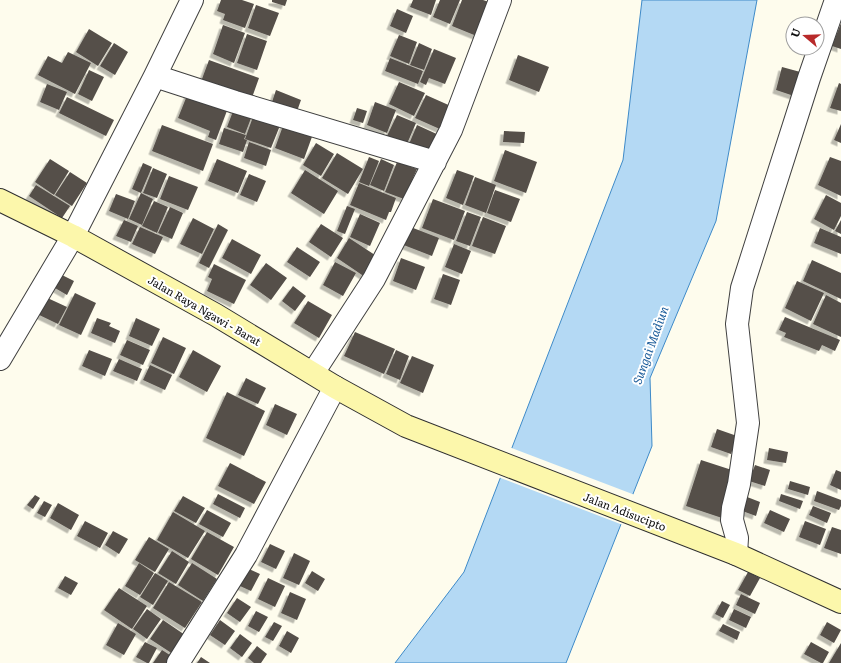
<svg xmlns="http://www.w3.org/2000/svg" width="841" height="663" viewBox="0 0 841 663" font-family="Literata,serif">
<defs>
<filter id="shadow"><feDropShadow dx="-3.5" dy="3.5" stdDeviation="0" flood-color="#0004"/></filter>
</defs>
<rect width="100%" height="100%" fill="#fefced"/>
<path fill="#b4d9f4" stroke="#3e8ac8" d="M642 0H757L716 221 650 378 652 446 566 663H395L464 572 623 160Z"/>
<path fill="#fefced" d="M509 447 635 495 623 525 498 477Z"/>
<path fill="#554f4a" filter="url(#shadow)" d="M221 0H242L254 4 245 28 223 20 225 14 217 11Z
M272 0H287L285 6 272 2Z
M413 0H436L431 15 410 7Z
M440 0H460L450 24 433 17Z
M462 0H483L489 2 484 39 452 26Z
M256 5 279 13 270 36 248 28Z
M397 9 413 16 406 33 390 26Z
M841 23V49L832 46Z
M223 25 245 33 234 63 213 54Z
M89 29 112 43 98 66 76 52Z
M247 34 267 41 257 70 237 63Z
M399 35 417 42 409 64 390 56Z
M114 43 128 52 115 75 100 66Z
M419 43 432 49 424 70 410 65Z
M434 49 456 58 445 84 429 78 426 85 420 82Z
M68 52 91 63 75 94 38 75 48 56 62 63Z
M518 55 549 67 539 92 509 80Z
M390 58 423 71 418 84 385 71Z
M209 60 259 78 249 106 199 87Z
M782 67 804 73 797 97 776 90Z
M89 70 104 77 92 101 78 94Z
M399 82 425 93 414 116 389 104Z
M839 83 841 84V111L830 108Z
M47 84 67 92 59 110 40 102Z
M276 90 301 100 296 114 271 105Z
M188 93 228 108 216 140 208 137 210 131 178 118Z
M426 95 453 107 442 130 415 118Z
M67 97 114 120 106 136 59 113Z
M375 102 396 110 387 133 367 125Z
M235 106 253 113 245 134 227 127Z
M357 108 367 111 363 123 353 120Z
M254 114 281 123 271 148 245 139Z
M397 115 416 123 407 144 387 136Z
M284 123 313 134 304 159 275 148Z
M841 124V143L834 140Z
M162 125 213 144 203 171 152 151Z
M417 125 441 136 433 155 409 144Z
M224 128 246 135 244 139 247 140 243 152 219 144Z
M504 131 525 132 524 143 503 142Z
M249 142 271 150 266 166 244 158Z
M316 143 334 154 321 176 303 165Z
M505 150 537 162 526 193 494 181Z
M337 153 363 169 348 194 322 178Z
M369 157 379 161 369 186 359 182Z
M830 157 841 161V196L818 185Z
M50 159 69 171 54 195 35 182Z
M217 159 247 171 238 193 208 181Z
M381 159 394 165 384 191 370 185Z
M397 162 417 169 404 199 385 192Z
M143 163 152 167 141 193 132 189Z
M153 168 167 174 157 198 143 193Z
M305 170 338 191 324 214 291 193Z
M457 170 474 176 463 205 446 198Z
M70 172 87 183 72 206 55 195Z
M249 174 266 181 257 202 240 195Z
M169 176 198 187 188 210 160 199Z
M475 177 496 185 486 213 465 205Z
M359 183 396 198 391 212H389L386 220 350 205Z
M36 185 70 206 62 218 29 196Z
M495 190 520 199 511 222 487 213Z
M141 193 153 199 142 225 129 219Z
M116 194 135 201 128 219 109 211Z
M826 195 841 203V216L834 230 814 219Z
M433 199 465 211 454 240 422 228Z
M154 201 168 207 157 233 142 226Z
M347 206 355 209 345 234 337 231Z
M170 207 183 213 172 239 158 233Z
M467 212 481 217 470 246 456 241Z
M360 214 380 223 370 246 350 237Z
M483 217 506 226 495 254 472 246Z
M193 218 214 229 202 254 180 244Z
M124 220 138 226 131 242 116 236Z
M841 220V234L835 231Z
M218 224 228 230 209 268 199 263Z
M321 224 343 238 331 257 309 242Z
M408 226 439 238 432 256 401 244Z
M140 227 163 237 155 254 132 244Z
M820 228 841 237V254L814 243Z
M349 238 378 257 365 277 337 258Z
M232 239 261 255 251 274 222 258Z
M454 244 471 251 462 274 445 267Z
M297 247 320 262 310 277 287 262Z
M401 258 425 267 416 290 393 281Z
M812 260 841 273V299L803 281Z
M335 262 356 273 343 296 323 285Z
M266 263 287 278 271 300 250 285Z
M214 264 246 280 234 304 207 291 212 279 208 277Z
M443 274 460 280 451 305 434 299Z
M62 275 74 281 67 295 55 288Z
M797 281 824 293 811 321 785 308Z
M293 286 306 296 295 311 282 301Z
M75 293 96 303 81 335 59 325Z
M41 295 67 307 58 324 33 312Z
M826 295 841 303V337L813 324Z
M308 301 332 315 319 338 294 323Z
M785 317 840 340 835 351 822 345 819 351 784 337 786 333 779 330Z
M97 318 111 323 109 326 120 331 115 343 91 333Z
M136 318 160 329 152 346 129 336Z
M355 332 395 349 384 374 344 356Z
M163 337 186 348 174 374 151 363Z
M127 340 150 350 143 365 120 355Z
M89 350 112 359 105 376 82 366Z
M193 350 221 366 207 392 179 377Z
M396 350 409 356 400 380 386 374Z
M412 356 434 365 423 393 400 383Z
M119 359 142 369 137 381 113 371Z
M150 365 172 375 165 390 143 380Z
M246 378 266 388 258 404 238 395Z
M227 392 265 411 244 456 206 438Z
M275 404 297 414 287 435 266 425Z
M717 429 737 436 731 454 711 447Z
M769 448 788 452 786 463 767 460Z
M701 460 738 472 725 519 686 506Z
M230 463 266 482 254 504 218 486Z
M755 465 770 470 765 486 749 481Z
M836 470 841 472V490L830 485Z
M790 481 810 487 808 495 788 489Z
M817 491 841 500V506L839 510 814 501Z
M218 494 245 508 240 518 213 504Z
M781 494 803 501 800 509 779 501Z
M35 495 40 498 33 509 27 505Z
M742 495 760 502 756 516 737 509Z
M183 496 205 508 196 523 174 511Z
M44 501 52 505 45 517 37 513Z
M58 503 79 515 71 530 50 518Z
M813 506 831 513 827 523 809 515Z
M207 510 231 523 223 537 199 524Z
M770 510 790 519 784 532 764 523Z
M173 512 205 531 188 558 157 540Z
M85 521 108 533 100 548 77 536Z
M805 521 826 529 820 545 799 537Z
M832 527 841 530V554L824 548Z
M113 531 128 539 119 554 105 545Z
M207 532 234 547 218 575 191 559Z
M149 537 169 549 155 572 135 560Z
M270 544 285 551 276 569 261 562Z
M172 551 189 562 176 584 158 573Z
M294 553 310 561 299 585 283 578Z
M139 563 154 573 140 595 125 586Z
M192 563 217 579 203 601 178 585Z
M249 569 260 574 251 591 240 586Z
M312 571 325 579 318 591 305 583Z
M748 572 760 578 750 596 738 590Z
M155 573 168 581 153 605 140 597Z
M65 576 78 583 71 595 58 588Z
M268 578 285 586 275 607 258 599Z
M169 582 202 602 185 628 153 608Z
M119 588 147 606 132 629 104 610Z
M290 592 306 599 297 620 281 613Z
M741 594 760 603 755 614 736 605Z
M237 598 251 607 240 622 227 613Z
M722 601 730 605 723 618 715 614Z
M147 609 161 619 147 639 133 629Z
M734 609 751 617 746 628 729 620Z
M256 611 268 617 259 632 248 626Z
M163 620 188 637 176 656 150 639Z
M220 620 235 631 225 645 210 635Z
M274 622 282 626 273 641 265 637Z
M827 622 841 630 834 643 820 635Z
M118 623 136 634 124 655 106 645Z
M723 624 740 632 737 640 719 631Z
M287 631 299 638 291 653 279 646Z
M240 634 252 643 242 657 230 648Z
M145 642 157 648 149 663H147L136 657Z
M811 642 829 652 823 663H821L804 654Z
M841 643V663H829Z
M257 646 267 654 261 663H254L248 658Z
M162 650 173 657 169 663H153Z
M201 657 210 663H197Z"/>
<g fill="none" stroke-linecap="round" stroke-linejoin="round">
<defs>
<path id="minor" d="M155 76 235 102 435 162
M0 359 73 236 155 76 192 0
M313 373 374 279 451 130 500 0
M736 554 737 538 732 520 733 508 739 484 748 423 737 324 742 288 809 78 836 0
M178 663 246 555 335 387"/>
<path id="secondary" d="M0 200 73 236 216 315 335 387 406 426 736 554 841 602"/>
</defs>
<use href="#minor" stroke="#404040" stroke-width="24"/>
<use href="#secondary" stroke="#2f2f2f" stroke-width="24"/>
<use href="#minor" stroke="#fff" stroke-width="22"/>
<use href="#secondary" stroke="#fcf7ab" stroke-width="22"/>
</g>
<g text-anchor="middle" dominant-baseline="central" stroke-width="4" stroke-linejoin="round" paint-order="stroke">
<g font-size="11" fill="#0d0d0d" stroke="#fff">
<text transform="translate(205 310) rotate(30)">Jalan Raya Ngawi - Barat</text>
<text transform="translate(625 511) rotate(21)">Jalan Adisucipto</text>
</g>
<g font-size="12" font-style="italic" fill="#1b5c9a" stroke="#fff">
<text transform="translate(650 345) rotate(-70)">Sungai Madiun</text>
</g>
</g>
<g transform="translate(805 36) rotate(289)"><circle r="19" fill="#ffffff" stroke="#9e9e9e"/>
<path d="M0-3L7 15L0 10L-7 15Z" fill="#b82a2a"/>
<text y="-6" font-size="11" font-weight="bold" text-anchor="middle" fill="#0d0d0d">U</text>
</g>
</svg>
